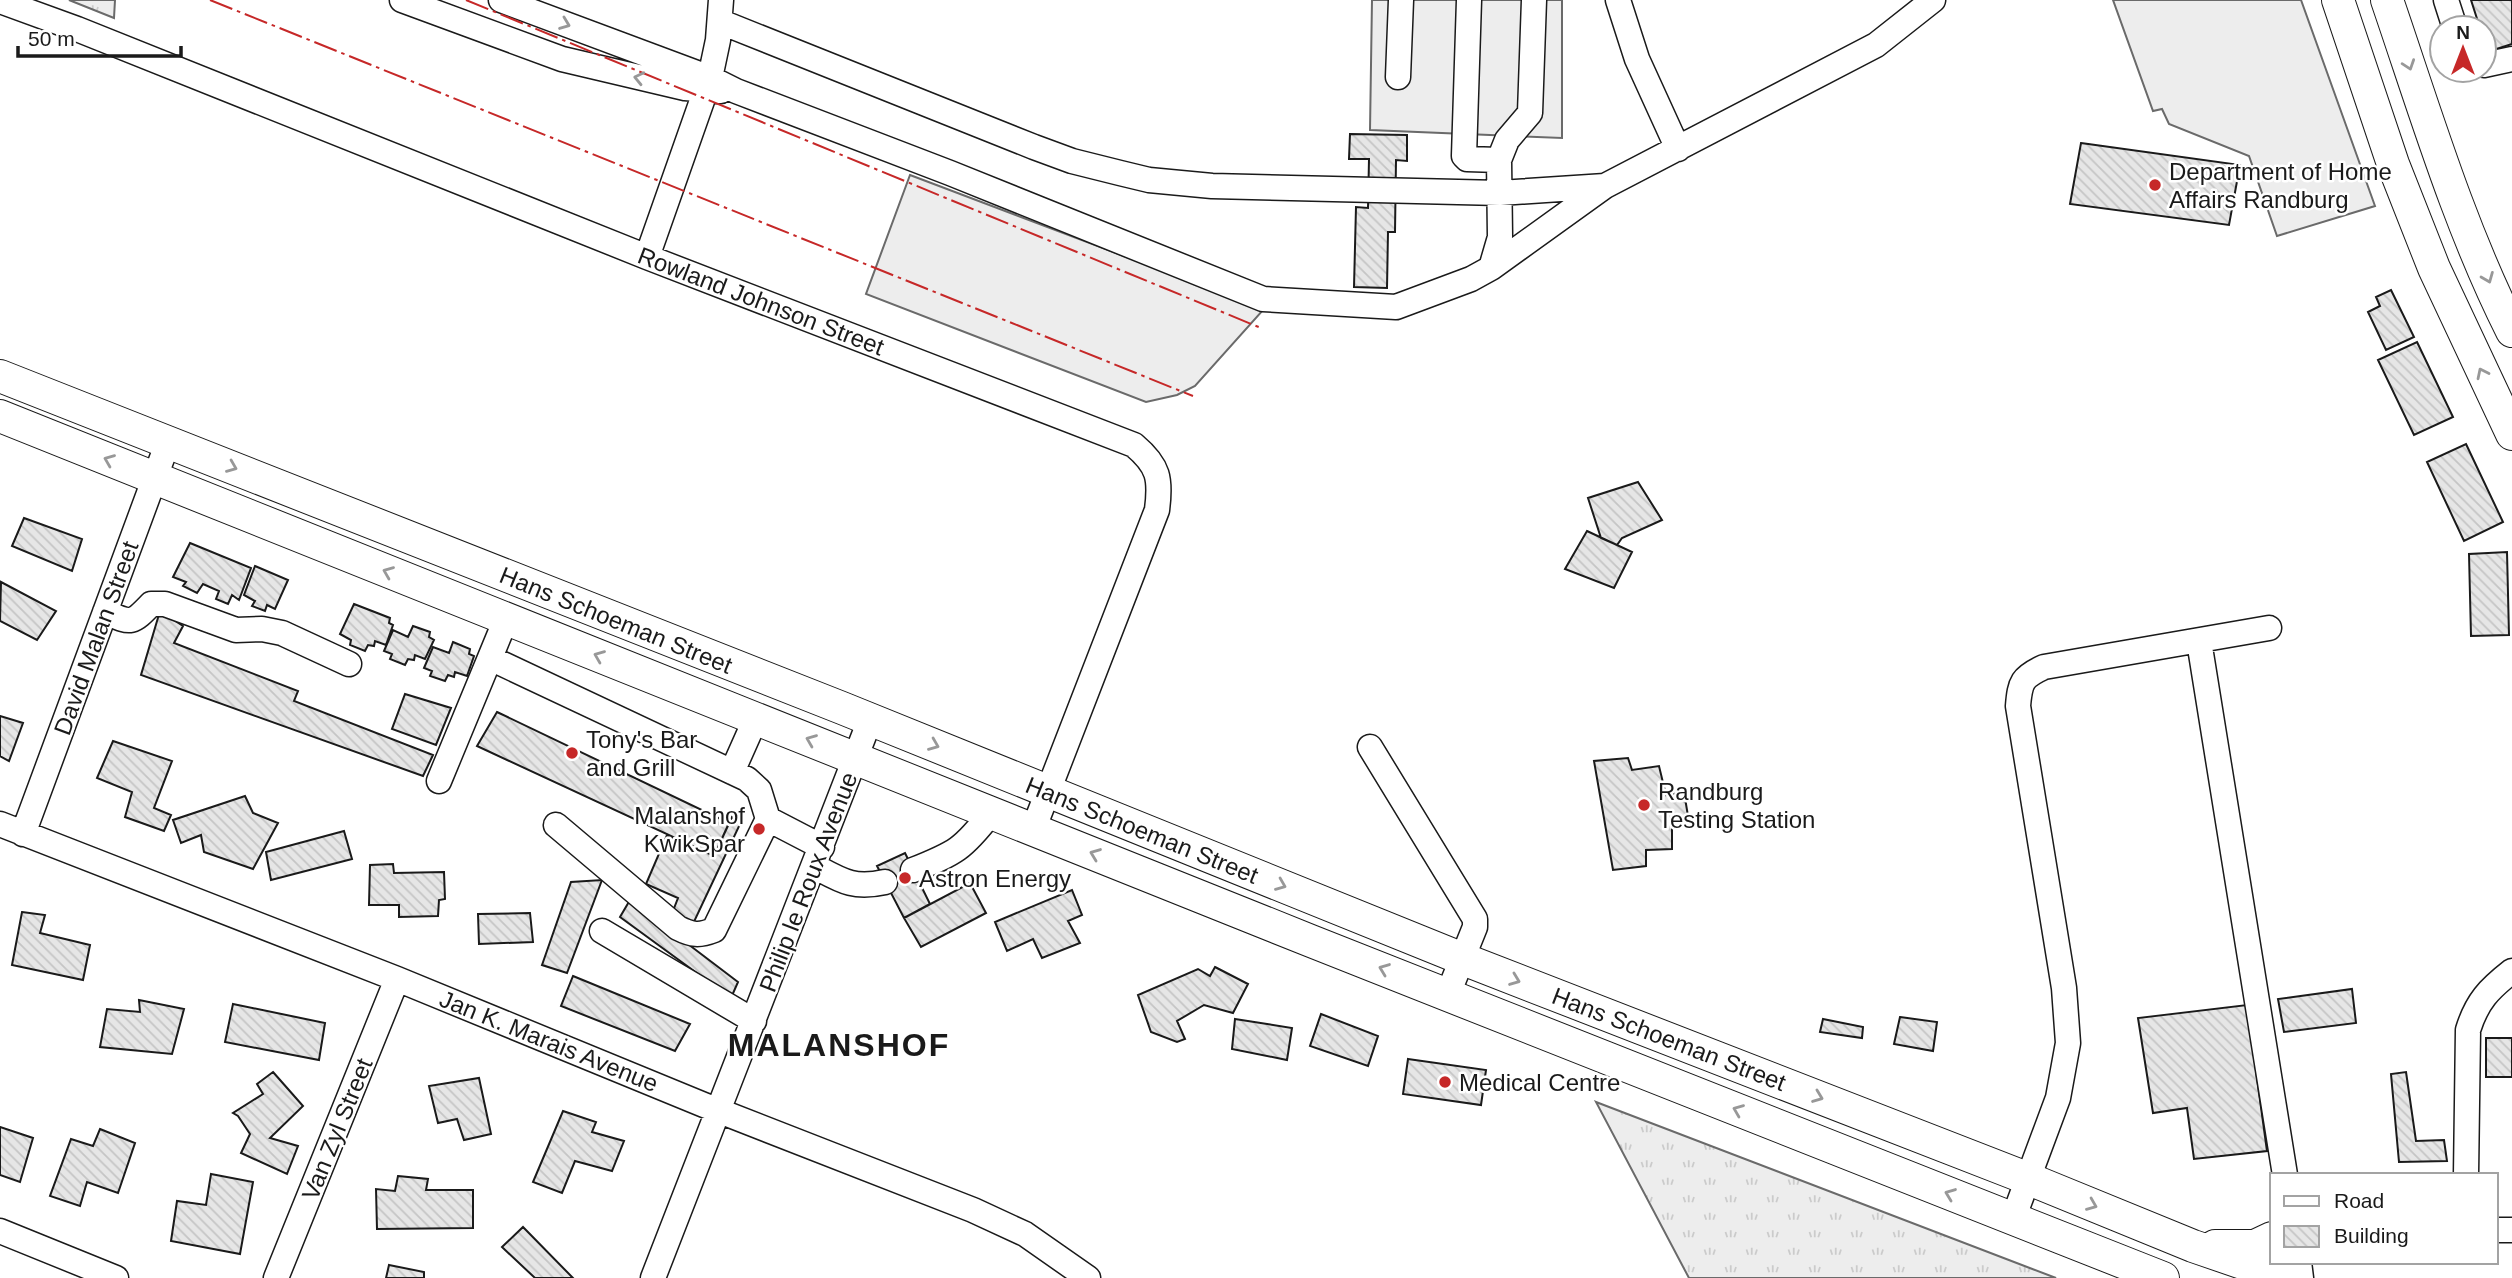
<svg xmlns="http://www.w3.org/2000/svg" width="2512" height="1278" viewBox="0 0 2512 1278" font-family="Helvetica,sans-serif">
<defs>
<pattern id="grass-tufts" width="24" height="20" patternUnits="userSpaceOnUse" patternTransform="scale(1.75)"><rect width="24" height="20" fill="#ededed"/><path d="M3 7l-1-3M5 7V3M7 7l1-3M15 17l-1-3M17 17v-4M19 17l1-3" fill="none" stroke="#cbcbcb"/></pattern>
<pattern id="building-back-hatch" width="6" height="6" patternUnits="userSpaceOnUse" patternTransform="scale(1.75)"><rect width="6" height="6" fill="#e6e6e6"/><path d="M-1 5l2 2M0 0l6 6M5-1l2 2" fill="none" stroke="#c5c5c5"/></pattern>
</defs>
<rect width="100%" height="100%" fill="#fff"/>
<path fill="url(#grass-tufts)" stroke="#6a6a6a" stroke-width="2" d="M69 0H115L114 18Z
M1596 1102 2056 1278H1689Z"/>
<path fill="#ededed" stroke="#6a6a6a" stroke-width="2" d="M1372 0H1562V138L1370 130Z
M2113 0H2301L2375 206 2277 236 2249 156 2169 124 2162 109 2153 111Z
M910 175 1264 309 1195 386 1177 395 1146 402 866 294Z"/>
<path fill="url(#building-back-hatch)" stroke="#1a1a1a" stroke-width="2" d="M2471 0H2512V44L2487 52 2484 41V28H2480Z
M1350 134 1407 135V161L1396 160 1395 232H1388L1387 288 1354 287 1356 207 1368 208 1369 159H1349Z
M2081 143 2240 165 2229 225 2070 204Z
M2391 290 2414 337 2386 350 2368 312 2380 306 2376 297Z
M2417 342 2453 417 2414 435 2378 360Z
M2466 444 2503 522 2464 541 2427 462Z
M1638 482 1662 520 1622 538 1617 545 1601 538 1588 498Z
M24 518 82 539 72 571 12 546Z
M1587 531 1632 552 1614 588 1565 569Z
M190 543 251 568 239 600 232 595 228 604 216 599 219 591 203 584 197 593 183 586 186 582 173 577Z
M2507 552 2509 635 2471 636 2469 554Z
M255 566 288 580 275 609 267 605 265 611 252 606 255 601 244 595Z
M1 582 56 611 37 640 0 621Z
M354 604 390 618 389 623 393 625 386 645 375 641 374 646 368 645 365 651 350 645 351 640 340 634Z
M160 611 183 626 174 643 298 691 294 701 433 755 423 776 141 675Z
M413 626 430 632 429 637 434 640 425 659 415 655 414 660 408 659 405 665 390 659 392 654 384 651 393 630 408 637Z
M453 642 470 649 469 654 474 656 467 676 455 672 454 677 448 675 445 681 430 676 432 671 424 668 433 647 449 653Z
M405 694 451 708 436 745 392 729Z
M497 712 729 823 714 856 477 746Z
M0 716 23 723 9 761 0 756Z
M113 741 172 761 154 808 171 815 164 831 125 817 132 792 97 778Z
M1628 758 1632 770 1659 766 1666 795 1684 792 1688 816 1672 821V849L1646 850V866L1613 870 1594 761Z
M245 796 253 813 278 823 253 869 204 852 201 835 181 843 173 820Z
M732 817 741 822 692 926 671 916 678 898 646 884 667 835 714 856Z
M344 831 352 859 271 880 266 852Z
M905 853 930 904 904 918 877 866Z
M393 864 394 873 444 872 445 899 439 900 438 916 399 917V905H369L370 865Z
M602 880 567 973 542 965 571 882Z
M970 883 986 913 921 947 904 918Z
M1072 890 1082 915 1068 921 1080 943 1042 958 1033 939 1007 951 995 922Z
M630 900 738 982 731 998 620 917Z
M22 912 45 915 40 933 90 945 83 980 12 965Z
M530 913 533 942 479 944 478 914Z
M1215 967 1248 984 1233 1013 1204 1005 1177 1021 1185 1039 1177 1042 1151 1032 1138 995 1198 969 1210 976Z
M573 976 690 1024 675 1051 561 1006Z
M2352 989 2356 1023 2284 1032 2278 999Z
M139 1000 184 1009 172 1054 100 1047 107 1009 140 1012Z
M233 1004 325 1023 319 1060 225 1042Z
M2247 1005 2267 1151 2194 1159 2187 1108 2153 1113 2138 1018Z
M1321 1014 1378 1036 1368 1066 1310 1046Z
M1900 1017 1937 1022 1933 1051 1894 1044Z
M1235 1019 1292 1028 1287 1060 1232 1049Z
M1823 1019 1863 1027 1862 1038 1820 1032Z
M2486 1038H2512V1077H2486Z
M1408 1059 1486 1070 1481 1105 1403 1094Z
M273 1072 303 1106 270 1138 298 1146 287 1174 241 1153 250 1134 238 1116 233 1113 263 1094 257 1084Z
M2406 1072 2416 1141 2444 1140 2447 1161 2399 1162 2391 1074Z
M479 1078 491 1134 464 1140 457 1119 438 1123 429 1086Z
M563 1111 596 1122 592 1132 624 1141 612 1171 575 1161 562 1193 533 1182Z
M0 1127 33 1138 20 1182 0 1175Z
M100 1129 135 1143 118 1193 87 1182 80 1206 50 1196 71 1139 93 1146Z
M211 1174 253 1182 240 1254 171 1241 177 1201 206 1205Z
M398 1176 428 1179 426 1190H473V1228L377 1229 376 1189 395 1191Z
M523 1227 573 1278H535L502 1247Z
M389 1265 424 1272V1278H386Z"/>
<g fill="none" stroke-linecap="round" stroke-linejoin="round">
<defs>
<path id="minor" d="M402 0 562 59 685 88 721 91
M501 0 710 78 736 91 950 173 1263 299 1396 307 1471 279 1491 268 1500 237 1499 160 1507 140 1530 113 1534 0
M1469 0 1464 156 1467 159 1499 160
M1618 0 1637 59 1678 149
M2446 0 2455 28
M0 1 77 29 647 257 1134 445C1159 466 1161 479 1157 510L1033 830
M721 22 1034 147 1072 161 1120 173 1149 180 1212 186 1500 193 1605 186
M2484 65 2512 59
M1398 77 1401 0
M647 257 710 78 718 40 721 0
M1491 268 1605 186 1876 45 1933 0
M105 612C131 623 131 625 151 604H165L236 630 262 629 282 633 349 664
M2199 641 2285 1175
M490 658 747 779 759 790 768 819
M1370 747 1475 919V927L1448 994
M732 772 756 718
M439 781 506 619
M0 824 397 979 704 1105 973 1210 1025 1234 1088 1278
M556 825 678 928C692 935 699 936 714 930L768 819 822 847
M23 834 168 442
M814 866C842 881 853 889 885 882
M913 870C956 853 963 849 991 813
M602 931 754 1021
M2466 1175 2468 1030C2477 1001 2489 989 2512 971
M2013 1219 2058 1098 2068 1043 2064 988 2018 706C2020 682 2022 677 2044 667L2269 628
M2496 1230H2512
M0 1231 116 1278
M2299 1262 2301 1278
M276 1278 397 979
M653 1278 870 720"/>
<path id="major" d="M2338 0 2393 164 2434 268 2512 434
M2387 0C2425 111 2459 226 2512 331
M0 376 842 708 1463 959 2029 1179 2193 1246 2286 1278
M0 416 1311 941 2163 1278
M2215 1246H2255L2272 1238"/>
</defs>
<use href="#minor" stroke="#1a1a1a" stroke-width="27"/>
<use href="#major" stroke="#1a1a1a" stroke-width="34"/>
<use href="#minor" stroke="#fff" stroke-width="24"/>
<use href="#major" stroke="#fff" stroke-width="32"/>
<path stroke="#c62828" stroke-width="2" stroke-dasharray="24 5 3.5 5" stroke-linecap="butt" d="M210 0 1193 396
M466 0 1261 328"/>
</g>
<defs><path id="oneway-chevron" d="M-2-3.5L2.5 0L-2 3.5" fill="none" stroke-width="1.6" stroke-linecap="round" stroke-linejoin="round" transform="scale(1.75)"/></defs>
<g stroke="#989898">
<use href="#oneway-chevron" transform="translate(565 24) rotate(21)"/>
<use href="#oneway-chevron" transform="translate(2409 65) rotate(71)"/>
<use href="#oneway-chevron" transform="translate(639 78) rotate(-167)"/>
<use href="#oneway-chevron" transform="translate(2488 278) rotate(68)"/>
<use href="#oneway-chevron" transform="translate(2482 373) rotate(-116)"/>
<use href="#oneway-chevron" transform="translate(109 460) rotate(-158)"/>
<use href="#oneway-chevron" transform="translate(232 467) rotate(22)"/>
<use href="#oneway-chevron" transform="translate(388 572) rotate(-158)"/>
<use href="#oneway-chevron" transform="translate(599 656) rotate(-158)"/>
<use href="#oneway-chevron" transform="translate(811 740) rotate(-158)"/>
<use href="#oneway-chevron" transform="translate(934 745) rotate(22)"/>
<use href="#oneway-chevron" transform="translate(1095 854) rotate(-159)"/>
<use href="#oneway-chevron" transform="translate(1281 885) rotate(22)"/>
<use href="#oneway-chevron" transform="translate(1384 969) rotate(-159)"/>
<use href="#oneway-chevron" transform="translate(1515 980) rotate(21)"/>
<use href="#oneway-chevron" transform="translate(1818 1097) rotate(21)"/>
<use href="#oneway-chevron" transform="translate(1738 1110) rotate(-158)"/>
<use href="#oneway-chevron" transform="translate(1950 1194) rotate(-159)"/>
<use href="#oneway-chevron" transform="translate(2092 1205) rotate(22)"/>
</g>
<g fill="#c62828" stroke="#fff" stroke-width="2.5">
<circle cx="2155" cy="185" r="7"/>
<circle cx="572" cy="753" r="7"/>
<circle cx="1644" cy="805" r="7"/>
<circle cx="759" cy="829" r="7"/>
<circle cx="905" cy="878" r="7"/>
<circle cx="1445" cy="1082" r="7"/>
</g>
<g text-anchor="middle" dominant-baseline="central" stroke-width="5" stroke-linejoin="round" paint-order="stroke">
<g font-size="24" fill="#1a1a1a" stroke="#fff" text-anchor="start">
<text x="2169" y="171">Department of Home<tspan x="2169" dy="28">Affairs Randburg</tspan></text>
<text x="586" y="739">Tony's Bar<tspan x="586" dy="28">and Grill</tspan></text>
<text x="1658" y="791">Randburg<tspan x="1658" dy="28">Testing Station</tspan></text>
<text x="745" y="815" text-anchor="end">Malanshof<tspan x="745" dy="28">KwikSpar</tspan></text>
<text x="919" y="878">Astron Energy</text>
<text x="1459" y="1082">Medical Centre</text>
</g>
<g font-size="24" fill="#1a1a1a" stroke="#fff">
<text transform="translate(761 301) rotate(21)">Rowland Johnson Street</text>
<text transform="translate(616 620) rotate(22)">Hans Schoeman Street</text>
<text transform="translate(96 638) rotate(-70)">David Malan Street</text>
<text transform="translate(1142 830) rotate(22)">Hans Schoeman Street</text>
<text transform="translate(808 882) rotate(-69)">Philip le Roux Avenue</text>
<text transform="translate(1669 1039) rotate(21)">Hans Schoeman Street</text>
<text transform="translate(549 1041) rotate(22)">Jan K. Marais Avenue</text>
<text transform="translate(337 1129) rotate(-68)">Van Zyl Street</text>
</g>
<g font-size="32" font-weight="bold" letter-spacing="2" fill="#1a1a1a" stroke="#fff">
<text x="839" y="1045">MALANSHOF</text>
</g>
</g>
<rect x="2270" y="1173" width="228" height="91" fill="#ffffff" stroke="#a3a3a3" stroke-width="2"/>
<rect x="2284" y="1196" width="35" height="10" fill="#ffffff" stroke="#a3a3a3" stroke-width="2"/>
<text x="2334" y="1208" font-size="21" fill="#1a1a1a">Road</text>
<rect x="2284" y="1226" width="35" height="21" fill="url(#building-back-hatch)" stroke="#a3a3a3" stroke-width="2"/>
<text x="2334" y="1243" font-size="21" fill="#1a1a1a">Building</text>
<g transform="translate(2463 49)"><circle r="33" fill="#ffffff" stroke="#a3a3a3" stroke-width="2"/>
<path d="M0-5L12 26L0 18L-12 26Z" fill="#c62828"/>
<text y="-10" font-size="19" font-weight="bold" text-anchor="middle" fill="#1a1a1a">N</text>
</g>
<path d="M18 46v10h163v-10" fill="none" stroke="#1a1a1a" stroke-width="3.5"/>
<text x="28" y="46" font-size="21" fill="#1a1a1a" stroke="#ffffff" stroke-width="5" paint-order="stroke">50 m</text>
</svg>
